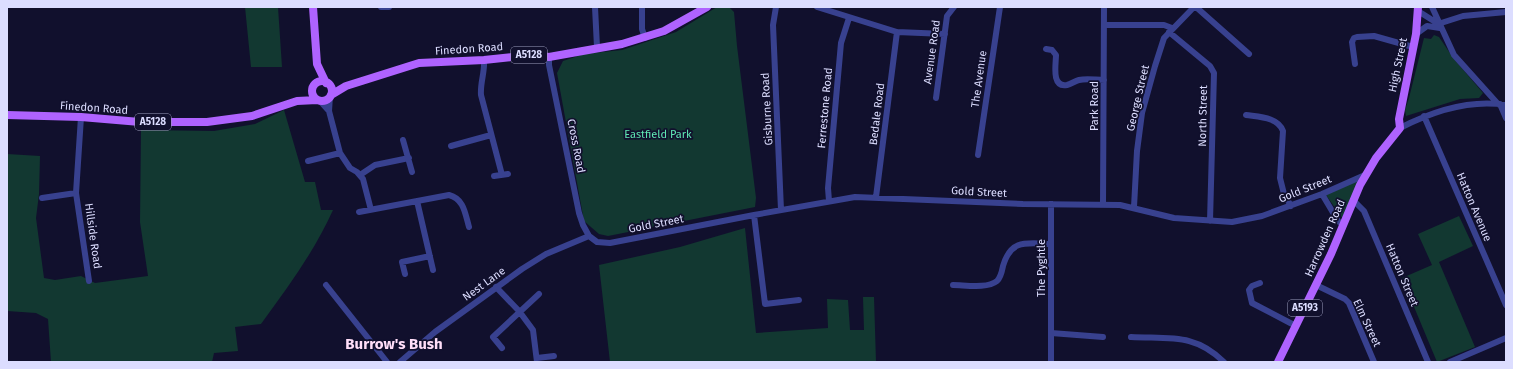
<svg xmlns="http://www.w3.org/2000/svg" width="1513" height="369" viewBox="0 0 1513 369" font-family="'Fira Sans',sans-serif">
<rect width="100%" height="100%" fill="#11102d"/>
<path fill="#123831" d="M245 7H278L282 67H251Z
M717 7H729L734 12 737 46 756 198 755 207 608 236 599 234 584 221 557 73 563 61 584 54 622 50 676 32Z
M1434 35 1439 37 1454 59 1483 93 1479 98 1460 99 1406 116 1405 110 1409 98 1424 38 1431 39Z
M284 110 305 182H315L321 210H333C314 252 288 287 261 324L235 327 238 351 214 353 212 362H51L48 319 36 313 7 311V154L40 156 39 194 36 218 44 278 55 280 81 276 95 283 148 276 140 222 141 130 214 131 255 124Z
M1359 180 1343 219 1326 195Z
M1459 216 1473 246 1439 262 1475 347 1437 362 1402 278 1432 265 1418 234Z
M745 228 756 333 828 328 827 299 848 300 850 330H864L863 297H874L876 362H610L599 265 680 247Z"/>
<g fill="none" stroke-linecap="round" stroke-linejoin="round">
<path stroke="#38418f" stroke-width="6" d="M381 7H389
M595 7 597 47
M642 7V29L645 38
M776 7 773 25 781 210
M817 7 897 32 945 34
M1196 7 1249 54
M1432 7 1454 55 1498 104
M1418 11 1437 23
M1438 24 1463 16 1506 12
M1104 25H1164L1172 28
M1169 32 1210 66 1214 73 1210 221
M1416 34 1427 26 1440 28
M1046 49 1052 50 1056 55C1056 64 1051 88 1067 85 1071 84 1075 81 1079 80 1087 78 1096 80 1104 80
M549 57V65L579 213 583 225 589 236 597 242 610 243 754 215 855 197 1023 204 1120 205 1174 218 1232 222 1262 216 1322 194 1365 175
M484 60C485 72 480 83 481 95L502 175
M1355 64 1352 42 1354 38 1357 37 1374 36 1413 47
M330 96 329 111 340 153 350 168 357 172 363 179 371 210
M936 98 947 16 954 7
M320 101 329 111
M1500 104 1506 118
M1246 115C1259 117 1278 117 1283 131L1280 178 1284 194 1291 206
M1424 116 1506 305
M81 117 76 193 89 281
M1400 128C1433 111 1469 99 1506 105
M403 140 412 172
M451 146 491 135
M978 155 1000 7
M308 161 340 153
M360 175 375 165 409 158
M494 176 508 174
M1322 194 1338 221 1343 225
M876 197 897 32
M42 198 76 193
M1353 200 1364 211 1428 362
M417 201 433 270
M829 201 828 188 841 43 849 18
M1103 204 1104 7
M1134 207 1137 151 1142 113 1155 66 1164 38 1194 7
M359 212 449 195C464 199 465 213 469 227
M754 215 765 304 799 300
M405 274 402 262 430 256
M1260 283 1252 286 1249 290 1252 303 1296 326
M326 285 387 362
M953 285C965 285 987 289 997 281 1001 277 1002 271 1003 266 1011 239 1026 243 1050 244
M1316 285 1345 299 1349 303 1374 362
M496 287 519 311 533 330 537 362
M1051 333 1103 337
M1131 337C1170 339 1195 333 1224 362
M502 348 493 337 539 294
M537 358 554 356
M400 362 435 332 522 269 546 254 589 236
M1051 362V204
M1450 362 1506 338"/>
<path stroke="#af63ff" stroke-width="8" d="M313 7 317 64 326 83
M312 91a10 10 0 1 1 20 0a10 10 0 1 1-20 0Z
M331 95 346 86 419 63 484 60 532 55 549 57 622 44 664 31 707 7
M7 115 81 117 140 122H207L252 116 297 101 317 100
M1278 362 1331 254 1360 185 1376 158 1400 128 1399 119 1416 34 1418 7"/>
</g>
<g text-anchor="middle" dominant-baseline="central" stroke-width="3.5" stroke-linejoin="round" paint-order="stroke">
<g fill="#11102d" stroke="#9fa0c0" stroke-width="1">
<rect x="511" y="47" width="36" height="16" rx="3"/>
<rect x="135" y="114" width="36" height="16" rx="3"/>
<rect x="1288" y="300" width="34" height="16" rx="3"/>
</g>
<g font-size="10" font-weight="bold" fill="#dcddff">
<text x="529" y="55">A5128</text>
<text x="153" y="122">A5128</text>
<text x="1305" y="308">A5193</text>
</g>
<g font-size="11" fill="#dcddff" stroke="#11102d">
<text transform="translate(469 49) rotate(-4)">Finedon Road</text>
<text transform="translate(932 52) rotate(-82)">Avenue Road</text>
<text transform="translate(1398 65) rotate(-78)">High Street</text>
<text transform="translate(979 79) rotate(-82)">The Avenue</text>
<text transform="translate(1138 98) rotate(-77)">George Street</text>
<text transform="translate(1094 106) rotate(-90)">Park Road</text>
<text transform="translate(94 108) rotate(4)">Finedon Road</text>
<text transform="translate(825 108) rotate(-85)">Ferrestone Road</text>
<text transform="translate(767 109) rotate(-93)">Gisburne Road</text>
<text transform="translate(877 114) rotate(-83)">Bedale Road</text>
<text transform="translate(1203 116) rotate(-89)">North Street</text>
<text transform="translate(576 146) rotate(79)">Cross Road</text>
<text transform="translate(1305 189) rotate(-22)">Gold Street</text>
<text transform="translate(979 192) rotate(3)">Gold Street</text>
<text transform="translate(1474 207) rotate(67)">Hatton Avenue</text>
<text transform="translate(656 224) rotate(-11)">Gold Street</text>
<text transform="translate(93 236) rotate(82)">Hillside Road</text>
<text transform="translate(1325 238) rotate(-66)">Harrowden Road</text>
<text transform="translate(1041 268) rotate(-90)">The Pyghtle</text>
<text transform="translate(1402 275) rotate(67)">Hatton Street</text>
<text transform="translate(484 284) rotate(-36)">Nest Lane</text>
<text transform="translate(1367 323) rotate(65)">Elm Street</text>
</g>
<g font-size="11" fill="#5fe8b3" stroke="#11102d">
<text x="658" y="134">Eastfield Park</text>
</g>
<g font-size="15" font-weight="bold" fill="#ffdef8" stroke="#11102d">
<text x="394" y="344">Burrow's Bush</text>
</g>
</g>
<rect width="1513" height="369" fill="none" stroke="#dcddff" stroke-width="16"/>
</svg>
